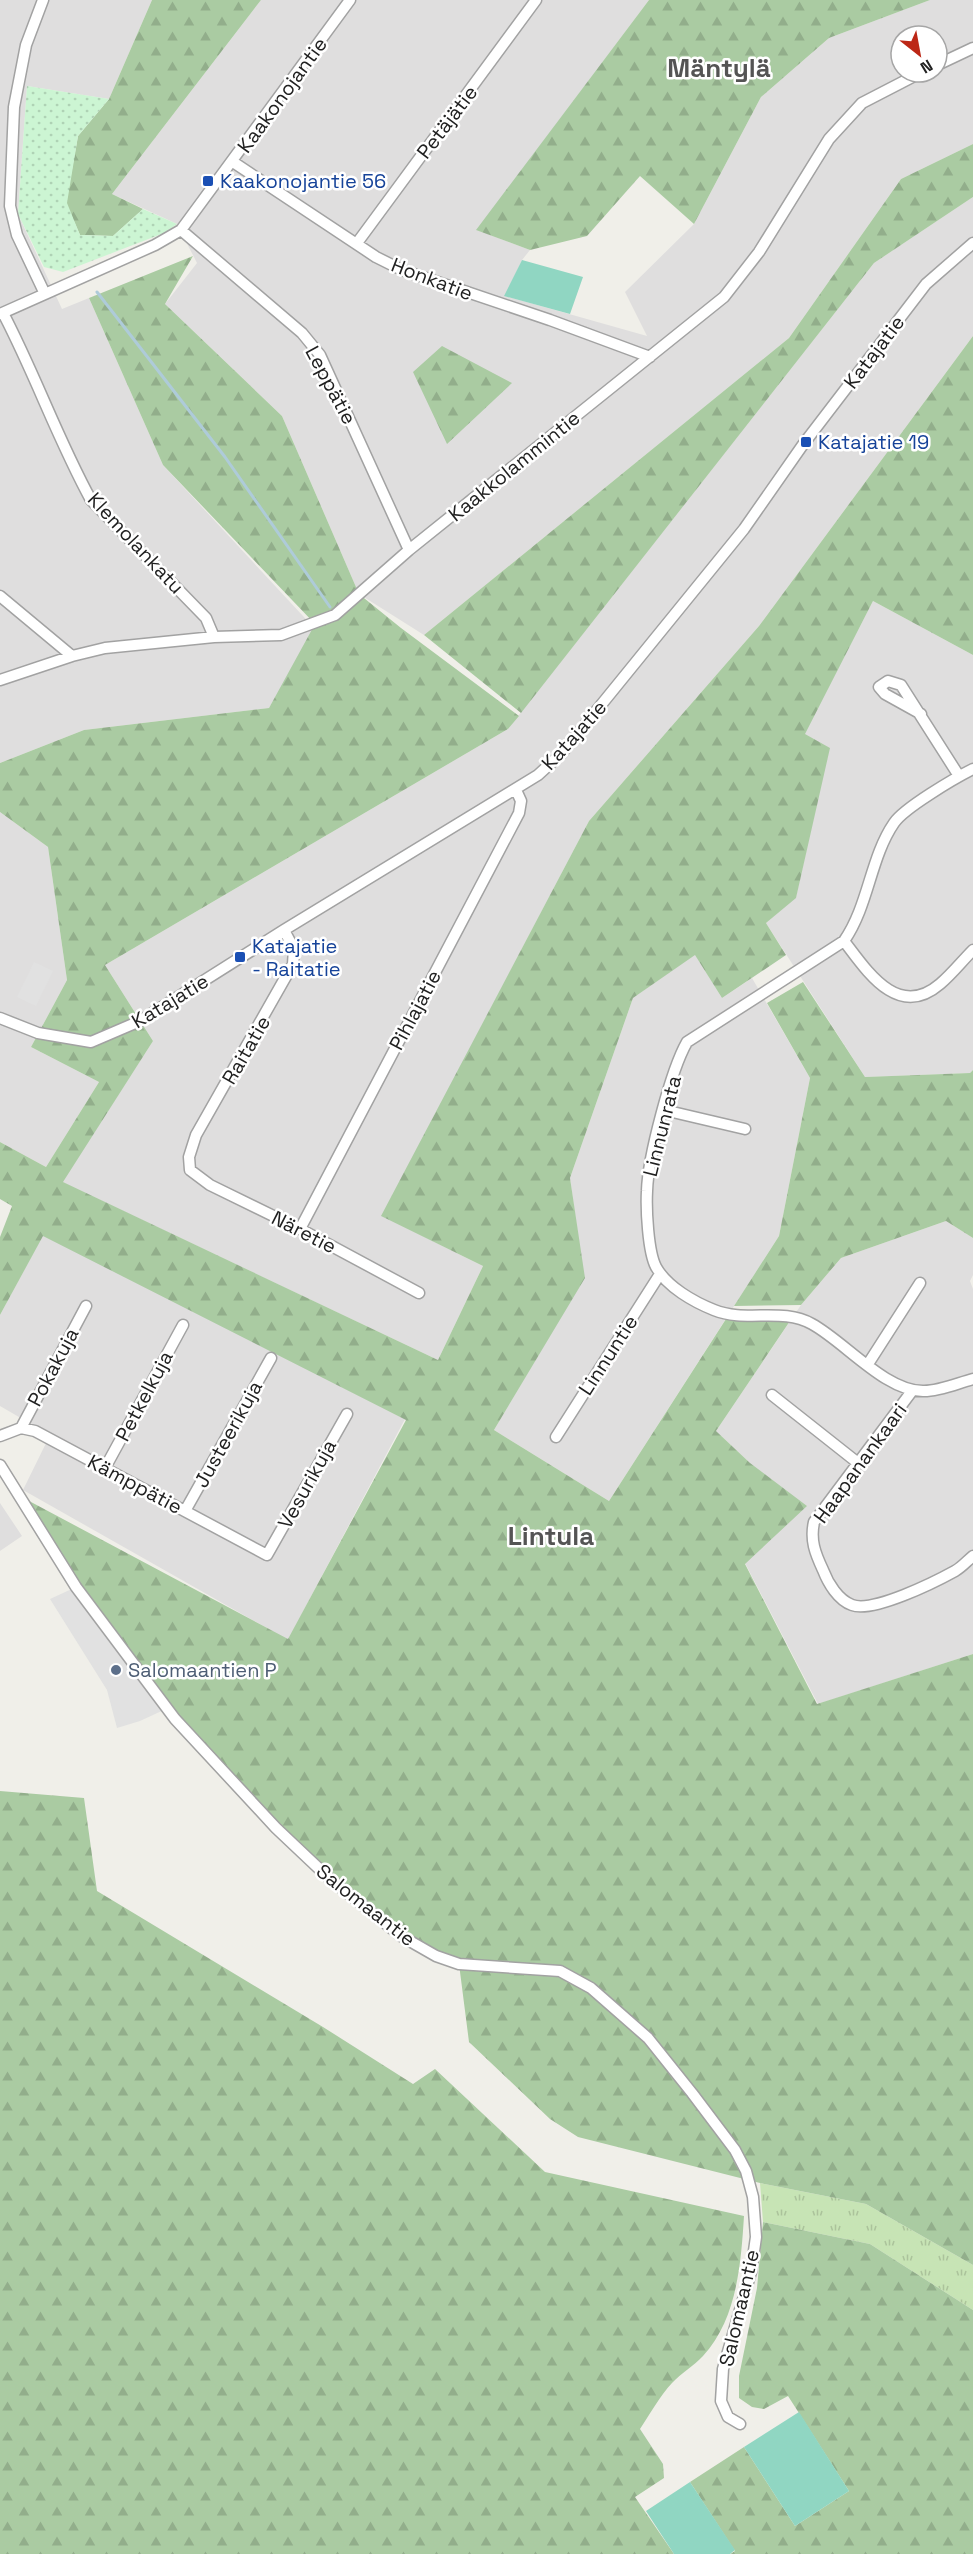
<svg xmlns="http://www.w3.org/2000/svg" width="973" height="2554" viewBox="0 0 973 2554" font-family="'Space Grotesk',sans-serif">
<defs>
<pattern id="grass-tufts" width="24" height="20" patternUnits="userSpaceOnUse" patternTransform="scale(1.5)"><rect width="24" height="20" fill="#c7e4b5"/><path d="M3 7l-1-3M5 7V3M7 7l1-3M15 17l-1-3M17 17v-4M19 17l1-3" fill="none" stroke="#abc39b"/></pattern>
<pattern id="forest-firs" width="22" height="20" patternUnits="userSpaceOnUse" patternTransform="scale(1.5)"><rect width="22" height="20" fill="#aacba2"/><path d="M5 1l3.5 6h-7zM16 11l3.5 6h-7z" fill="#92ae8b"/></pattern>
<pattern id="park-dots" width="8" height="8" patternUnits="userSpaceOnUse" patternTransform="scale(1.5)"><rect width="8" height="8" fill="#ccf5d3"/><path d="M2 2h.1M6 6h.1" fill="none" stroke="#afd2b5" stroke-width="1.8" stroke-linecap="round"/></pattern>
</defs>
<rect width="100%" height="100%" fill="#f0efe9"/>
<path fill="#dfdede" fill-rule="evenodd" d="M0 0H152L109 99 27 86 18 214 62 309 89 298 163 465 316 630 269 708 84 730 0 763Z
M261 0H649L477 230 530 250 522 260 505 296 647 336 625 292 694 224 761 97 829 38 930 0H973V144L901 179 789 338 424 635 359 594 282 416 165 304 197 263 177 224 112 194ZM901 36H937V72H901Z
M973 197V336L759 626 589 821 382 1216 483 1266 438 1360 62 1182 153 1041 105 965 508 729 874 263Z
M873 601 973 655V1070L970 1073 865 1077 766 923 796 897 829 748 804 734Z
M0 812 48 847 67 980 31 1047 99 1082 46 1167 0 1142Z
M695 954 722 998 752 978 810 1078 779 1236 609 1501 494 1430 584 1278 570 1178 633 998Z
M946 1221 973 1238V1275L970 1281 973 1289V1654L818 1704 745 1563 750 1463 716 1431 801 1305 841 1258Z
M43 1235 405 1419 288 1640 23 1490 50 1435 0 1406V1315Z
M0 1503 22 1536 0 1551Z"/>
<path fill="url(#grass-tufts)" d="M760 2183 866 2204 973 2265V2310L870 2244 763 2222Z"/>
<path fill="url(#forest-firs)" d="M152 0H261L112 194 143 209 113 236 80 235 66 203 78 136 109 99Z
M649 0H930L829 38 761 97 694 224 640 176 587 236 530 250 476 230Z
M973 144V197L874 263 521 713 424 635 789 338 901 179Z
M193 256 165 304 282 416 359 594 401 628 519 716 508 729 105 965 153 1041 63 1182 438 1360 483 1266 381 1216 589 821 759 626 973 336V655L873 601 805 734 830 748 796 898 766 923 786 955 722 998 695 955 633 998 570 1178 585 1278 494 1430 609 1501 726 1319 790 1321 716 1431 750 1463 807 1506 745 1564 817 1704 973 1654V2265L866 2204 760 2183 578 2137 550 2119 469 2042 459 1964 401 1936 331 1880 175 1719 16 1494 288 1639 406 1420 43 1236 0 1315V1237L12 1206 0 1199V1142L46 1167 99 1082 31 1047 67 980 48 847 0 812V763L84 730 269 708 315 624 163 465 89 298Z
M442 346 512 383 447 444 413 372Z
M803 982 865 1077 970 1073 973 1070V1238L946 1221 841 1258 801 1305 734 1306 779 1236 810 1078 767 1003Z
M0 1791 84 1798 97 1891 323 2027 413 2084 435 2069 545 2172 744 2216C741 2264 737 2319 703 2356 694 2366 681 2373 672 2383 660 2396 650 2414 640 2429L663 2464 664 2478 635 2497 674 2554H0Z
M763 2222 870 2244 973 2310V2554H730L735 2551 690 2482 744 2447 795 2526 849 2491 788 2396 764 2409 752 2407 739 2398V2376L757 2288Z"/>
<path fill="url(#park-dots)" d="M27 86 109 99 78 136 67 203 80 235 113 236 143 209 177 224 164 233 63 272 44 267 18 214Z"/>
<path fill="#90d6c2" d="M522 260 583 277 570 314 504 296Z
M799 2412 849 2491 795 2526 744 2447Z
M690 2482 735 2550 730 2554H674L646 2511Z"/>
<path fill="#e1e1e1" d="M34 962 53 971 36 1006 17 997Z
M76 1587 166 1709 140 1721 117 1728 107 1690 50 1599Z"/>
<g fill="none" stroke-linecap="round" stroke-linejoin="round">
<path stroke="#aecbd9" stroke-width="3" d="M97 292 225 457 330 607"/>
<defs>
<path id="street" d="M43 0 26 45 14 107 10 206 17 235 45 294
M937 65 973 48
M233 162 376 257 402 270 550 320 650 357
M181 230 302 333 320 355 409 550
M357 243 536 0
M3 313C35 374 58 440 91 500L206 618 214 637
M0 314 155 245 181 230 350 0
M0 596 72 656
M0 680 72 656 105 648 214 637 281 635 335 615 409 550 724 297 759 252 829 139 862 103 922 72
M921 714 885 694 879 687 888 681 901 685 959 776
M973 769C955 778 904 808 894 823 870 858 869 905 844 941L687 1042C671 1070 648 1157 647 1191 646 1209 648 1252 656 1267 667 1287 694 1302 714 1310 746 1323 782 1307 812 1324 845 1342 886 1392 924 1391 940 1391 958 1383 973 1379
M284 930 294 949 293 964 196 1135 189 1157 190 1170 210 1185 300 1229 419 1293
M844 941C867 971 898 1020 940 984 952 974 962 961 973 950
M0 1018 38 1033 91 1042 140 1021 284 930 538 775 562 753 744 529 802 446 926 284 973 243
M664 1110 745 1129
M300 1229 519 813 521 801 516 790
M868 1364 920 1283
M912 1391 814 1522C810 1540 815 1553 823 1570 828 1583 838 1600 852 1605 873 1613 935 1582 955 1571 962 1567 967 1561 973 1556
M772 1395 858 1463
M21 1428 86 1306
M0 1436 21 1428 35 1431 267 1555 347 1414
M556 1437 660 1274
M0 1465 76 1587 175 1719 276 1828 331 1880 401 1936 436 1956 459 1964 560 1971 591 1988 648 2038 692 2093 735 2150 746 2171 753 2197 756 2237 751 2272 723 2369 721 2401 728 2417 740 2424
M105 1468 183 1325
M185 1511 271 1358"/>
</defs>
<use href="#street" stroke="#a2a2a2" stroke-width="13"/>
<use href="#street" stroke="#fff" stroke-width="10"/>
</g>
<g fill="#1a4fb4" stroke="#fff" stroke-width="2">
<rect x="202" y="175" width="12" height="12" rx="3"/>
<rect x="800" y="436" width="12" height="12" rx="3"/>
<rect x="234" y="951" width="12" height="12" rx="3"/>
</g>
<circle fill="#5c6f8a" stroke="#fff" stroke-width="2" cx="116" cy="1670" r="6"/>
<g text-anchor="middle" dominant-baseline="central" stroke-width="5" stroke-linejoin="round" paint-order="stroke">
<g font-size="20" fill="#212121" stroke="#fff">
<text transform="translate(282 95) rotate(-54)">Kaakonojantie</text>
<text transform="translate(447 122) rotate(-53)">Petäjätie</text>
<text transform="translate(432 279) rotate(21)">Honkatie</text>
<text transform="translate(874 352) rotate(-53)">Katajatie</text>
<text transform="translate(331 385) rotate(62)">Leppätie</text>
<text transform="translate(514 466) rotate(-39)">Kaakkolammintie</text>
<text transform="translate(136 543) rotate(47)">Klemolankatu</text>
<text transform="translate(574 735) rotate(-48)">Katajatie</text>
<text transform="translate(170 1001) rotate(-31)">Katajatie</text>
<text transform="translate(415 1010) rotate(-62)">Pihlajatie</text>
<text transform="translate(246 1050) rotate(-60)">Raitatie</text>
<text transform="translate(662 1126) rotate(-76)">Linnunrata</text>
<text transform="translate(304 1232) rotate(27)">Näretie</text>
<text transform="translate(608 1355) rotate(-57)">Linnuntie</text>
<text transform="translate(53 1367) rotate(-62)">Pokakuja</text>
<text transform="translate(144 1396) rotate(-62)">Petkelkuja</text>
<text transform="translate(228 1434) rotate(-61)">Justeerikuja</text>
<text transform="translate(860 1463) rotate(-54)">Haapanankaari</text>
<text transform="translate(135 1484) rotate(28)">Kämppätie</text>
<text transform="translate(307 1484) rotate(-61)">Vesurikuja</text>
<text transform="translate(366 1905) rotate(38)">Salomaantie</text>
<text transform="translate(739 2308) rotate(-77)">Salomaantie</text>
</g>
<g font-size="20" fill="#164399" stroke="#fff" text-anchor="start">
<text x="220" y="181">Kaakonojantie 56</text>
<text x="818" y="442">Katajatie 19</text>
<text x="252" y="946">Katajatie<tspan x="252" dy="23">- Raitatie</tspan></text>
</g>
<g font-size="20" fill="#4e5e75" stroke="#fff" text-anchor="start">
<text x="128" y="1670">Salomaantien P</text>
</g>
<g font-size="26" font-weight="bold" fill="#545454" stroke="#fff">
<text x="719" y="68">Mäntylä</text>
<text x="551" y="1536">Lintula</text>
</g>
</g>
<g transform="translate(919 54) rotate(149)"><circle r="28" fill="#ffffff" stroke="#a6a6a6" stroke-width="1.5"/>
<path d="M0-4.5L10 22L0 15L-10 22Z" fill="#bc2716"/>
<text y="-9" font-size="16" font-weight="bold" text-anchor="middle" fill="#212121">N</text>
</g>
</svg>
